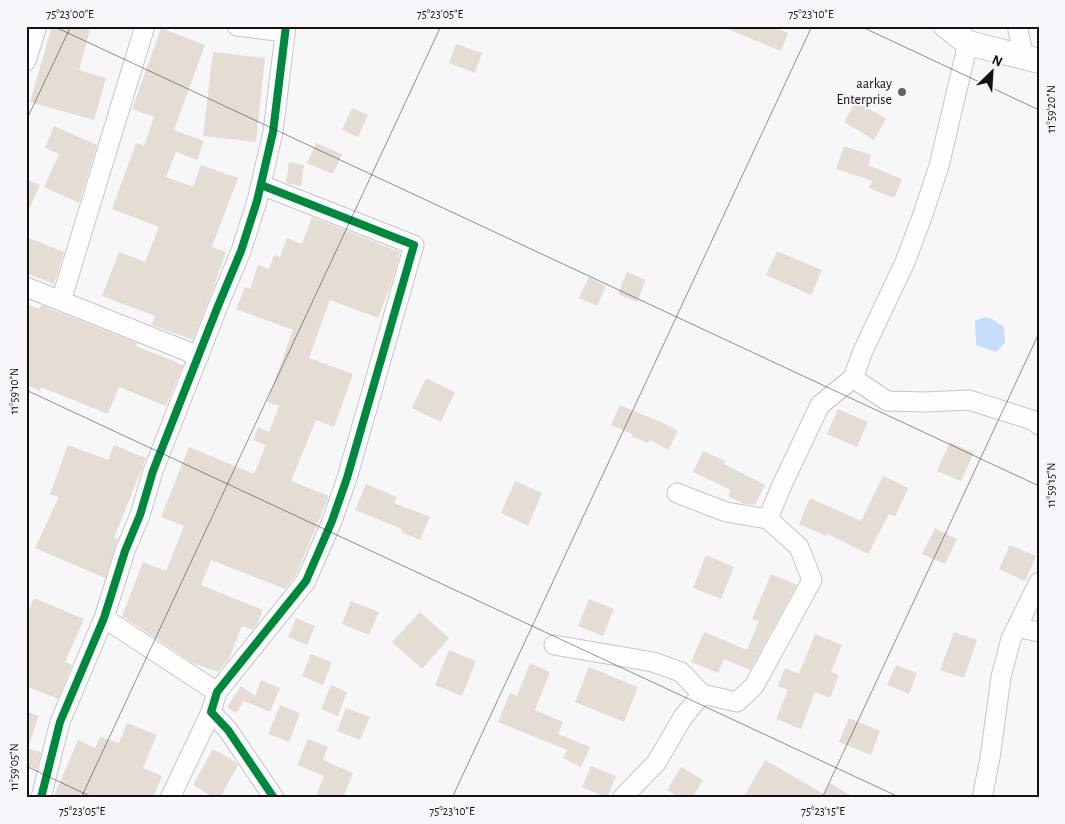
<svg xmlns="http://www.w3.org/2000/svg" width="1065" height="824" viewBox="0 0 1065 824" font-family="'Alegreya Sans',sans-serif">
<rect width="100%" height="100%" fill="#f7f7fa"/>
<path fill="#c6ddfb" d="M985 317 992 319 1004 327 1005 343 996 352 976 345 975 321Z"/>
<path fill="#e5dcd3" d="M52 26H79L90 30 79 70 106 78 94 120 30 102Z
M720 26H771L788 33 781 51Z
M161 28 205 45 174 130 204 141 197 160 176 152 166 177 193 187 201 165 238 178 212 247 226 252 214 286 193 340 152 325 155 316 102 296 119 252 145 262 159 227 112 209 136 143 144 146 154 117 132 109Z
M456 44 482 53 475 73 449 63Z
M213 52 265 58 256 142 203 136Z
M856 101 886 119 874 140 844 122Z
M352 108 368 115 358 137 342 130Z
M54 126 97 145 79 203 44 187 59 154 45 148Z
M316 143 342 154 333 174 307 163Z
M844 146 871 155 868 165 902 179 894 198 869 188 872 181 836 169Z
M289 162 304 165 301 186 286 183Z
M26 179 40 185 26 216Z
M312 217 400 252 392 282 378 318 330 300 309 358 353 374 334 427 316 420 291 481 329 496 296 575 285 589 211 560 201 585 263 610 257 624 252 630 242 626 229 659 218 672 193 663 122 616 143 562 166 571 184 526 161 517 189 447 254 474 266 445 253 440 258 427 269 432 279 406 267 402 293 330 236 309 245 287 250 289 258 265 269 269 274 255 280 257 287 238 302 244Z
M26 237 64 252 54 284 26 273Z
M777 251 822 270 811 295 766 275Z
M627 272 646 280 637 302 618 294Z
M589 277 606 286 597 306 579 298Z
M26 304 39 309 41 305 137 343 136 346 183 365 166 406 119 387 108 414 41 387 40 391 26 385Z
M426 378 455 392 441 422 412 408Z
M620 405 661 422 678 431 668 450 650 440 648 443 631 436 632 434 611 425Z
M838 409 868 422 857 447 827 434Z
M950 442 974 453 961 481 937 471Z
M68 445 108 460 114 445 146 458 114 538 118 539 105 578 35 548 59 497 50 494Z
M703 451 725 461 724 464 765 485 755 505 744 504 728 496 731 490 693 472Z
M883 476 908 488 895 517 889 514 868 554 828 534 826 536 799 524 810 498 861 521Z
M515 481 542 493 528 526 501 513Z
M366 484 397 497 394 503 430 517 420 540 401 532 402 529 355 510Z
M935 528 957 539 945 564 922 554Z
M1010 545 1036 556 1025 581 999 569Z
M706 555 734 567 721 599 693 588Z
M771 574 797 585 750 670 724 659 718 673 691 662 704 632 747 650 759 621 752 619Z
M34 598 84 619 65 662 72 665 58 699 26 686V617Z
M589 599 614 609 603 636 578 626Z
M351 601 379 612 369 635 342 624Z
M420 612 449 638 422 669 392 642Z
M296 618 315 626 307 645 288 637Z
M954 632 977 640 964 678 940 670Z
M815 634 842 645 831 672 839 675 830 698 815 692 801 729 776 719 788 690 778 686 785 668 799 674Z
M449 650 476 661 462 696 435 685Z
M311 654 332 662 323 685 302 676Z
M530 663 550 672 535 710 563 722 558 734 590 747 581 767 563 758 567 750 498 722 510 693 517 696Z
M896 665 917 673 909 694 887 685Z
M589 667 638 687 624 722 575 702Z
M261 680 280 688 270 712 244 701 236 713 227 707 241 686 255 696Z
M331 685 347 692 338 716 321 709Z
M280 705 300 713 289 742 268 734Z
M346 708 370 717 360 740 337 731Z
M26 711 39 716 28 747H26Z
M849 718 880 731 871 755 839 742Z
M127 723 157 735 143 768 162 776 153 798H53L78 740 95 748 100 737 119 743Z
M308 739 328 747 323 760 353 773 343 798H315L324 776 297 765Z
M26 748 41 752 37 769 26 766Z
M213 749 236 762 238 765 220 798H215L193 785Z
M765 760 824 794 830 783 855 798H743Z
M591 766 616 776 607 798 582 787Z
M681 767 703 780 692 798H680L667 790Z"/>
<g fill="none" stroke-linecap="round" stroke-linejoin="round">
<defs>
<path id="minor" d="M237 26 284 32
M1019 26 1018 30 1024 57
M968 43 939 166 922 217 905 262 863 351 853 378 887 401 925 402 969 400 1032 420 1039 425
M26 61 37 26
M261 185 414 245 347 478 332 521 306 581 217 692 211 712 228 730 274 798
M26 287 199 356
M61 301 145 26
M677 493 726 512 768 519
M104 618 217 692
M1017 627 1039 632
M554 645 653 662 681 672 702 694
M41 798 60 722 104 618 125 551 140 515 153 471 218 306 241 251 257 201 273 132 286 26
M170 798 211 712
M622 798 656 763 683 717 702 694 737 702 754 686 812 580 799 547 768 519 781 487 820 405 853 378
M982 798 990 758 1001 677 1011 639 1039 582"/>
<path id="major" d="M946 26 968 43 1039 61"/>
</defs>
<use href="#minor" stroke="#c5c5c7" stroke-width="21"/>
<use href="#major" stroke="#c5c5c7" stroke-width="26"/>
<use href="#minor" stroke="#fefefe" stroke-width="19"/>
<use href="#major" stroke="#fefefe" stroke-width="24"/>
<defs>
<path id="cycleway" d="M261 185 414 245 347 478 332 521 306 581 217 692 211 712 228 730 274 798
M41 798 60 722 104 618 125 551 140 515 153 471 218 306 241 251 257 201 273 132 286 26"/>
</defs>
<use href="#cycleway" stroke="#f6f6fb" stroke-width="11"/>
<use href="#cycleway" stroke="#00873e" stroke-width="8"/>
</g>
<path fill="none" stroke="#121213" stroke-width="1" stroke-opacity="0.45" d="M53 26 1039 486M860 26 1039 110M26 121 71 26M26 390 901 798M26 766 94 798M81 798 441 26M452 798 812 26M822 798 1039 333"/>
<circle fill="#626264" stroke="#f6f6fb" stroke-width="2" cx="902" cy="92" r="5"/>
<g text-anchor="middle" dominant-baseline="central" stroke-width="4.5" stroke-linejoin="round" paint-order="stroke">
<g font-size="14" fill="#121213" stroke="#f6f6fb" text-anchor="end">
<text x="892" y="84">aarkay<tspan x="892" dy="16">Enterprise</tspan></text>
</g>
</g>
<rect width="1065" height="824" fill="none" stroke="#f6f6fb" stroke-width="55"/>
<g transform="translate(992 72) rotate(25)" stroke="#f6f6fb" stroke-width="4" paint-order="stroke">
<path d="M0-4L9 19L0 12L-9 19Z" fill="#121213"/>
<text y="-8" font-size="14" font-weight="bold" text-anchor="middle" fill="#121213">N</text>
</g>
<rect x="28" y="28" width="1010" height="768" fill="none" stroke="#121213" stroke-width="2"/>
<g font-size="12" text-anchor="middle" fill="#121213">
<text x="70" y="18">75°23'00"E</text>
<text x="440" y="18">75°23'05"E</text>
<text x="811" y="18">75°23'10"E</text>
<text transform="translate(1051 109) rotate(-90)" y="4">11°59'20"N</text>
<text transform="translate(14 391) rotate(-90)" y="4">11°59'10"N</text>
<text transform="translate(1051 485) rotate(-90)" y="4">11°59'15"N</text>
<text transform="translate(14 767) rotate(-90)" y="4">11°59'05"N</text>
<text x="82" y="815">75°23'05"E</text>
<text x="452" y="815">75°23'10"E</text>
<text x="823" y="815">75°23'15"E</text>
</g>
</svg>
